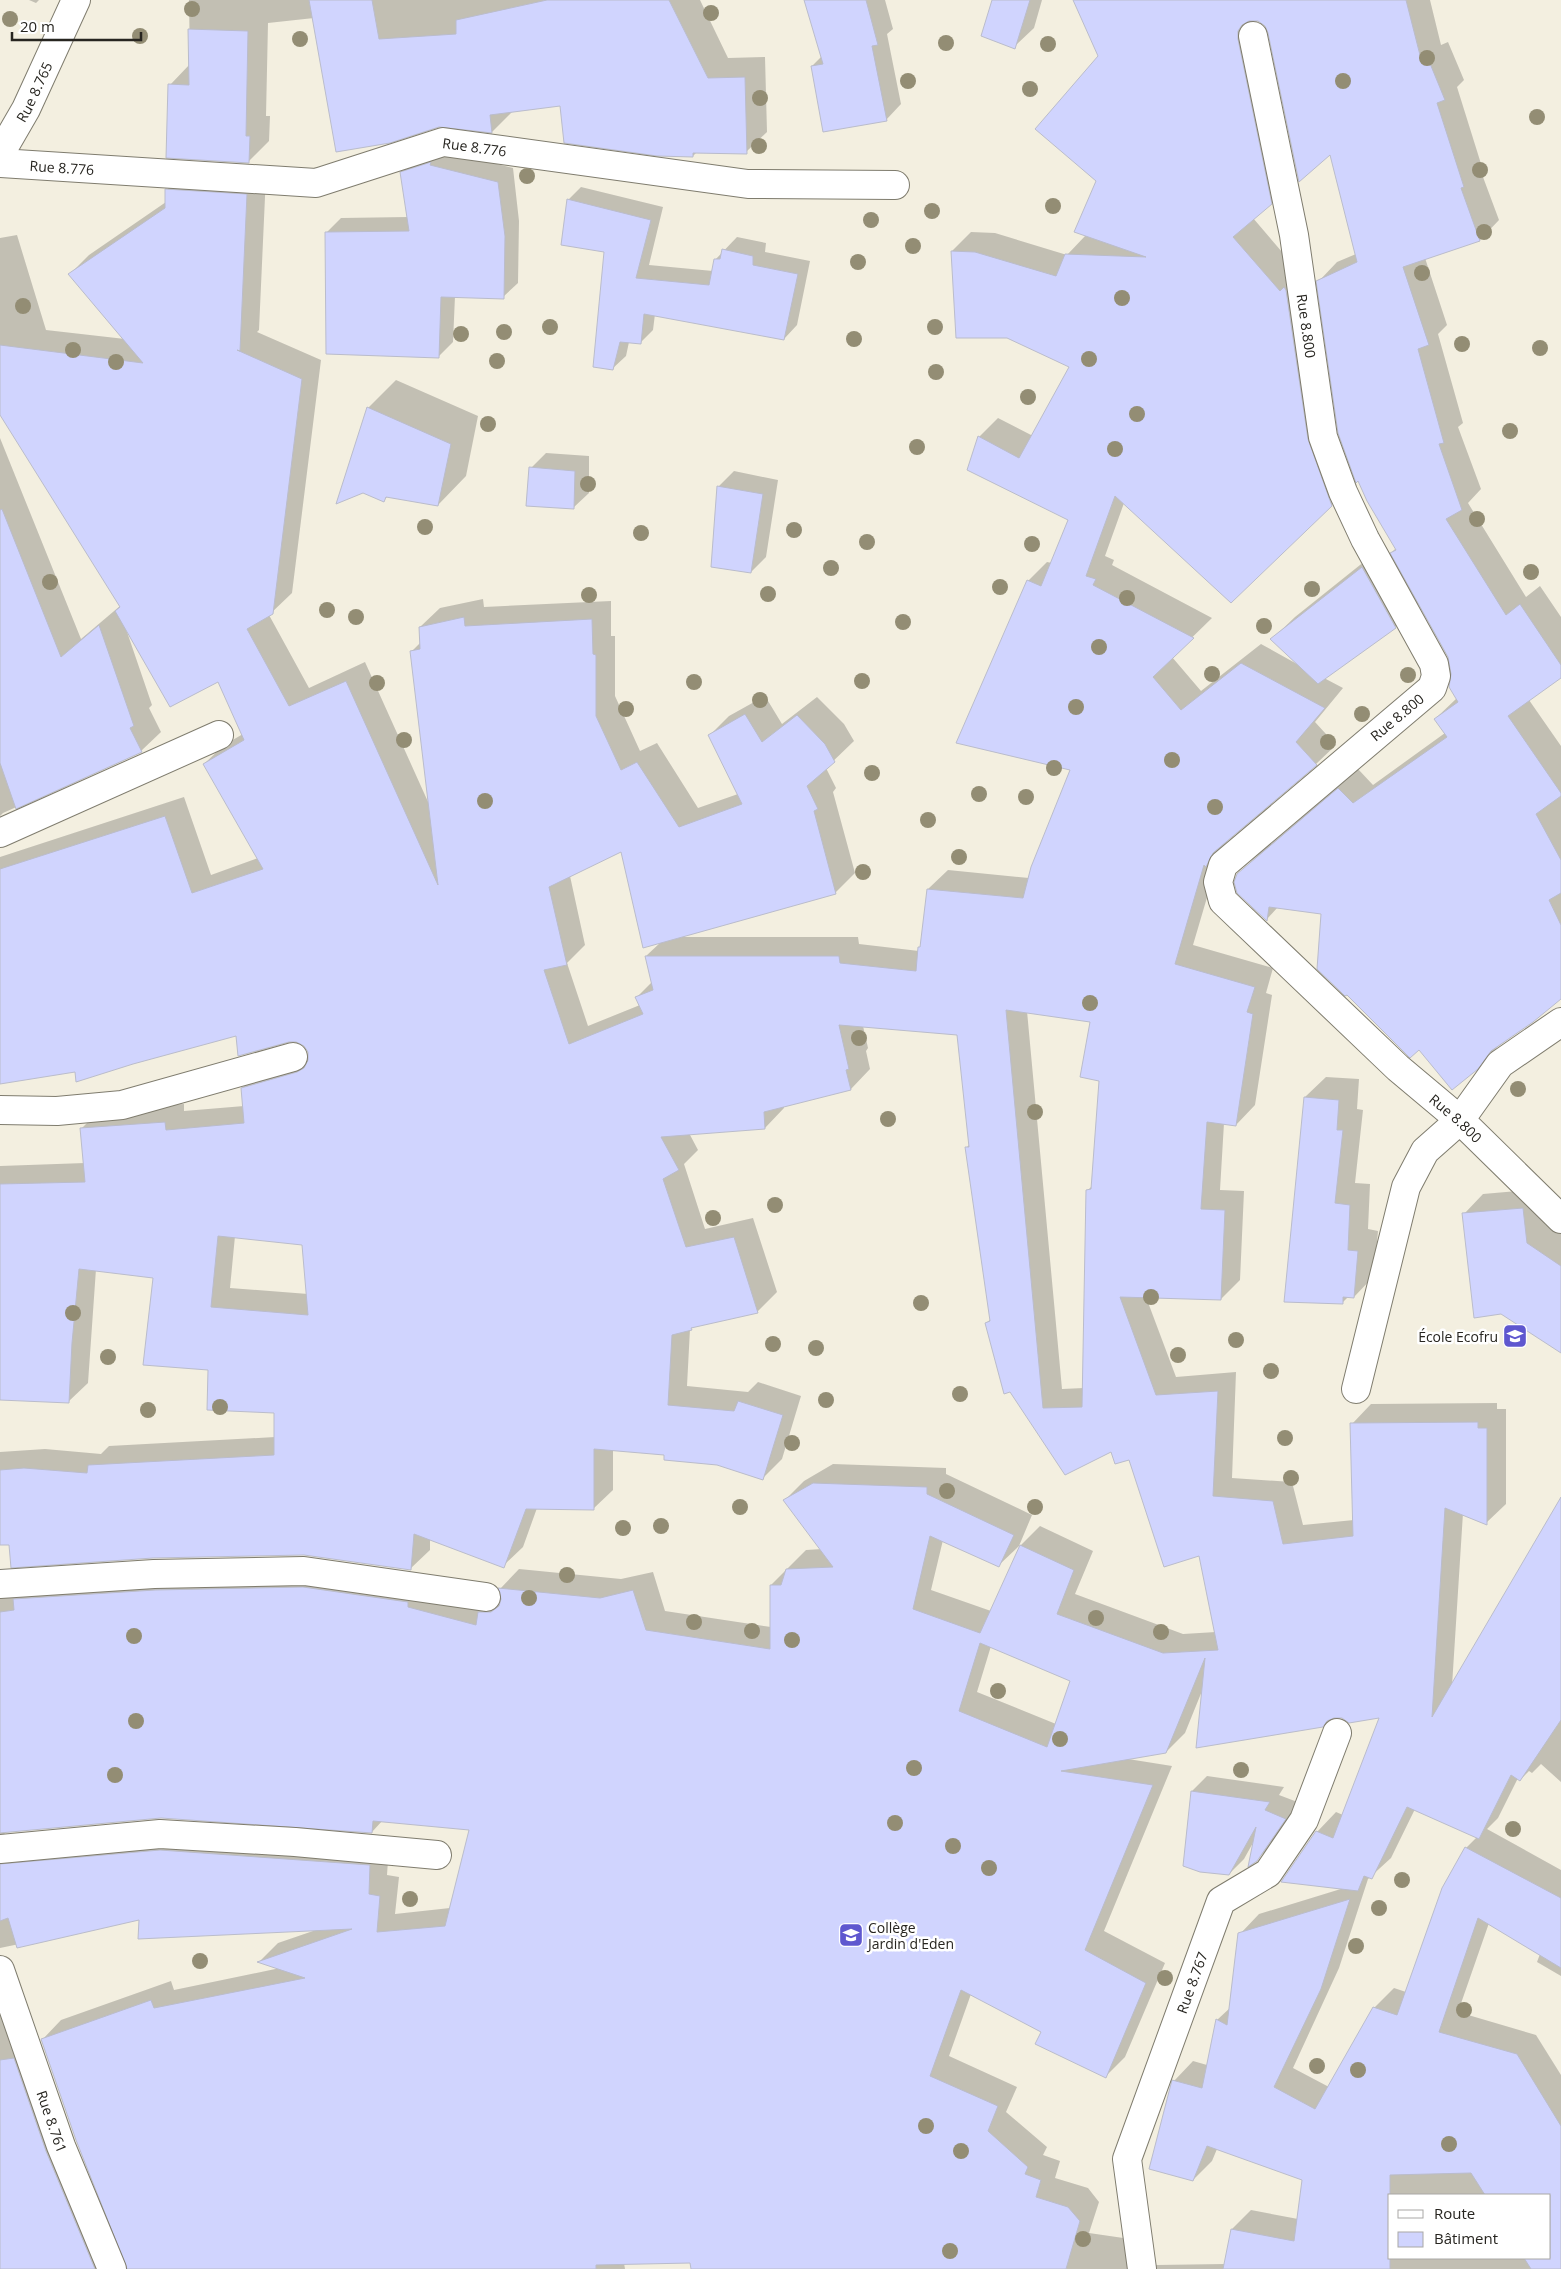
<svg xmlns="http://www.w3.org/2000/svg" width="1561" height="2269" viewBox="0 0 1561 2269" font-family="'Open Sans',sans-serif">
<rect width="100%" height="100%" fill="#f3efe0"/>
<path fill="#0003" fill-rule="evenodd" d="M29 0H39L36 3Z
M189 0H700L728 58 765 57 767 132 746 152H697L693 156 561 104 513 111 492 132 314 18 268 23 266 116H270L269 141 248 162 170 85 190 64Z
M805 0H885L893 29 887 34 901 104 886 120 812 66 822 56Z
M993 0H1042L1034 28 1014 47Z
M1075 0H1430L1441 45 1448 42 1464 80 1457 87 1482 167 1480 169 1499 220 1480 240 1425 258 1447 325 1438 334 1463 423 1458 427 1481 489 1468 503 1526 597 1540 586 1561 617V677L1529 700 1561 746V996L1500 1044 1477 1068 1323 913 1278 907 1267 919 1238 875 1258 855 1358 769 1373 785 1445 733 1435 719 1457 698 1453 674 1449 656 1420 603 1395 627 1324 678 1343 688 1315 722 1336 745 1316 764 1229 837 1221 850 1193 945 1273 968 1266 993 1272 995 1255 1105 1236 1125 1224 1123 1220 1190 1244 1191 1240 1280 1221 1299 1146 1297 1176 1377 1236 1372 1232 1478 1292 1482 1303 1525 1354 1520 1352 1424 1371 1404 1497 1403V1409H1506V1504L1486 1523 1463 1513 1452 1686 1561 1510V1782L1541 1764 1532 1773 1529 1771 1520 1780 1518 1778 1498 1818 1487 1829 1561 1870V1976L1537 1962 1540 1954 1489 1923 1458 2012 1536 2035 1561 2075V2269H692L691 2261 624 2263 625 2269H0V1999L10 2043 22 2034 122 2263 129 2265 42 2040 61 2020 171 1981 174 1990 280 1968 259 1962 278 1943 316 1930 140 1919 0 1948V1596L175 1571 499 1593H501L500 1589 519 1569 621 1579 653 1572 665 1611 771 1627V1585L806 1550 822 1549 785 1500 804 1481 833 1464 946 1468V1474L1032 1515 1019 1546 999 1565 943 1540 931 1590 991 1611 1021 1545 1040 1526 1093 1551 1075 1594 1183 1634 1216 1632 1200 1554 1130 1459 1112 1450 1065 1474 986 1323 991 1319 966 1148 970 1144 958 1034 863 1026 868 1048 866 1051 870 1069 851 1089 784 1106V1108L765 1128 689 1133 698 1150 684 1164 705 1229 753 1218 777 1292 758 1311 694 1326 690 1329 687 1386 748 1392 758 1382 801 1396 782 1459 763 1478 718 1464 665 1454 613 1449V1490L593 1509 537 1508 523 1547 503 1566 430 1539V1550L410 1569 304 1554 0 1544V1452L45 1449 101 1454 109 1446 275 1437V1412L209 1369 154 1276 96 1269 88 1383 68 1402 0 1399V1166L85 1163 81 1129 101 1109 184 1104V1111L244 1106 242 1088 262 1069 309 1056 305 1045 297 1041 237 1035 76 1070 0 1074V857L184 797 211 875 258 858 204 764 224 745 243 734 218 680 126 629 152 705 149 708 161 732 141 751 3 813 0 816V438L81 639 120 606 0 413V238L17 235 46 330 125 339 70 274 89 255 166 202 167 190 186 170 266 175 259 330 257 332 321 360 292 593 269 615 309 688 365 662 429 804 412 651 421 642 420 627 440 608 483 599 484 607 611 601V636H615V696L640 751 657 743 698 808 738 794 710 735 729 716 765 696 782 724 817 697 844 724 854 741 826 768 836 788 833 792 855 873 835 893 680 937H858L859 944 919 951 922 944 928 889 948 870 1029 878 1071 769 1028 581 1047 562 1052 563 1070 520 979 437 998 418 1033 436 1071 366 952 251 971 232 995 233 1067 255 1086 235 1097 180 1099 56ZM1257 20 1266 25 1331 153 1356 254 1337 262 1318 282 1396 548 1390 554 1385 545 1295 617 1272 639 1297 664 1261 644 1201 691 1172 657 1212 618 1112 565 1114 560 1105 556 1124 503 1331 505 1351 485 1326 420 1300 273 1253 218 1290 184ZM622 850 661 942 646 956 652 982 636 998 640 1005 588 1026 567 963 585 945 570 876ZM1027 1011 1091 1021 1100 1080 1093 1185 1088 1190 1084 1388 1062 1389ZM235 1236 303 1244 308 1294 230 1288ZM991 1646 1072 1680 1056 1724 977 1692ZM1202 1691 1342 1717 1381 1716 1343 1815 1336 1812 1317 1832 1344 1888 1259 1914 1240 1934 1231 2007 1217 2020 1207 2065 1193 2061 1174 2081 1193 2180 1212 2161 1217 2149 1303 2179 1298 2219 1251 2210 1232 2229 1225 2264 1156 2265 1148 2259 1144 2241 1089 2233 1099 2202 1088 2188 1055 2178 1060 2161 1043 2155 1047 2147 1006 2112 1017 2087 949 2056 971 1994 1042 2032 1106 2076 1125 2057 1165 1963 1104 1931 1172 1766 1128 1759 1166 1752 1185 1733ZM1415 1809 1477 1837 1466 1848 1406 1992 1394 1988 1374 2008 1329 2087 1293 2068 1339 1968 1368 1879 1391 1858ZM159 1817 372 1832 383 1820 471 1829 450 1908 395 1914 399 1877 387 1875 389 1846 7 1839 4 1832ZM1390 2195H1550V2258H1390Z
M444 151 513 168 519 221 518 283 503 297 455 296 453 342 438 357 326 233 341 218 408 217 401 173 416 158Z
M581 187 663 207 649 265 713 271 715 260 737 237 766 243 765 252 810 261 797 325 784 339 655 314 653 330 640 343 629 342 626 356 612 369 606 251 568 200Z
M396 380 478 416 466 476 438 505 388 496 384 500 363 492 368 408Z
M546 453 589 456V493L573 508 531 468Z
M734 471 778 480 766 557 751 572 719 486Z
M1326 1077 1359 1079 1357 1109 1363 1110 1355 1183 1370 1184 1368 1229 1378 1231 1374 1276 1354 1297 1349 1296 1342 1303 1305 1097Z
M1542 1189 1545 1224 1561 1234V1352L1464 1214 1483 1194Z
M1207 1776 1284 1787 1279 1795 1300 1803 1272 1845 1256 1860 1254 1841 1244 1859 1229 1874 1184 1865 1192 1791Z"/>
<path fill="#d0d4fe" stroke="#babccb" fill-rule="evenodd" d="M309 0H372L379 39 456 34V20L547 0H669L708 78 745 77 747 154 693 153V157L657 156 564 143 560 106 490 115 492 133 439 127 390 143 336 152Z
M804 0H866L878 45 872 46 887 121 823 132 811 66 823 64Z
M992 0H1030L1015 49 981 36Z
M1073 0H1406L1422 63 1429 61 1445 100 1437 103 1464 187 1461 188 1480 241 1403 267 1429 345 1418 349 1444 443 1439 444 1462 510 1446 519 1506 615 1520 604 1561 665V678L1508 716 1561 793V796L1536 814 1561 860V893L1549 900 1561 925V999L1533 1022 1491 1051 1478 1069 1452 1090 1419 1050 1410 1058 1347 995 1345 996 1317 969 1321 914 1269 907 1267 921 1237 893 1234 882 1237 874 1338 788 1353 803 1447 737 1434 719 1458 702 1449 687 1451 674 1448 657 1390 553 1396 550 1367 501 1358 481 1356 483 1338 433 1316 281 1357 262 1330 155 1299 182 1268 33 1265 26 1258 21H1249L1242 25 1238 31V39L1272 204 1233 237 1280 291 1284 287 1286 290 1308 439 1332 506 1231 603 1115 496 1086 576 1096 579 1093 585 1194 638 1153 677 1181 710 1241 663 1325 708 1296 742 1317 765 1213 853 1206 867 1204 865 1175 964 1255 987 1247 1012 1253 1014 1236 1126 1207 1122 1201 1209 1225 1210 1221 1300 1120 1297 1156 1395 1218 1391 1213 1496 1273 1501 1283 1544 1353 1536 1350 1423 1478 1422V1428H1487V1525L1445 1508 1432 1717 1561 1497V1720L1520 1781 1511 1775 1479 1839 1407 1807 1372 1879 1364 1876 1358 1891 1281 1882 1316 1831 1333 1838 1379 1718 1349 1723 1342 1718H1334L1327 1721 1323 1727 1196 1748 1205 1658 1166 1753 1061 1771 1153 1785 1085 1950 1146 1983 1106 2078 1035 2044 1041 2032 961 1990 930 2076 998 2106 988 2131 1028 2167 1025 2174 1041 2180 1036 2197 1068 2207 1080 2221 1066 2269H691L690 2263 596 2265V2269H127L76 2140 41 2039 151 2000 154 2008 305 1978 257 1962 352 1929 138 1939 139 1920 17 1948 8 1918 0 1921V1864L160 1850 370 1865 369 1894 380 1896 377 1932 445 1926 469 1830 373 1821 372 1833 161 1818 0 1833V1612L14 1610 13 1599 155 1590 303 1587 408 1602V1607L476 1625 478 1612H491L499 1606 501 1599 498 1588 600 1598 633 1590 646 1630 770 1649V1585H781L786 1569 833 1567 783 1500 813 1483 927 1487V1494L1014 1535 999 1567 930 1536 913 1609 980 1633 1020 1545 1074 1570 1057 1614 1163 1653 1218 1650 1199 1556 1164 1567 1129 1460 1115 1464 1111 1452 1065 1475 1010 1392 1004 1394 985 1323 990 1321 965 1147H969L957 1035 839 1025 849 1069 846 1070 851 1090 764 1112 765 1129 661 1137 679 1170 663 1179 686 1247 734 1237 758 1313 691 1328 692 1330 672 1335 668 1405 734 1411 738 1401 783 1415 763 1480 717 1465 664 1460V1455L594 1449V1510L526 1509 504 1568 414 1534 411 1570 304 1555 153 1558 11 1568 9 1545H0V1470L24 1468 87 1473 88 1465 274 1455V1413L207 1410 208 1370 143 1365 153 1278 79 1269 72 1343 69 1403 0 1400V1184L85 1182 80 1128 165 1122 166 1130 244 1123 241 1088 297 1072 304 1068 308 1060V1052L304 1046 296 1042H289L238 1056 236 1036 133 1064 76 1082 75 1072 0 1084V869L165 816 192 893 263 869 203 764 244 740 218 682 170 707 115 611 120 607 0 415V345L143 363 68 274 165 208V189L247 194 240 351 237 350 302 379 273 614 247 629 289 706 346 681 438 885 410 651 420 649 419 627 464 617 465 626 592 619 593 654 596 655V716L621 770 637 762 679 827 742 804 708 735 745 714 762 742 797 715 825 744 835 762 807 786 818 809 814 811 836 894 643 948 621 852 549 887 567 965 544 970 569 1044 643 1014 635 997 653 990 645 956H839L840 963 916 971 918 947H920L927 889 1023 898 1031 867 1070 770 956 743 1027 580 1041 586 1068 520 967 470 978 436 1019 458 1069 367 1007 338H956L951 251 975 252 1056 276 1065 254 1146 257 1074 232 1096 181 1035 129 1098 56ZM1006 1010 1090 1022 1080 1077 1099 1081 1091 1189 1086 1190 1082 1407 1043 1408ZM218 1236 302 1245 308 1315 211 1307ZM980 1643 1070 1681 1047 1747 959 1711Z
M188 29 248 31 246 136H250L249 163 166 158 168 84 189 85Z
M431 162 430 165 498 182 505 236 504 299 441 297 439 358 326 354 325 232 409 231 400 172Z
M567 199 651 220 636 278 709 285 714 259H720L722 249 753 256V265L798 274 784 340 644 314 641 344 620 342 613 370 593 367 604 252 561 245Z
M367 407 451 444 438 506 386 497 384 502 363 493 336 504Z
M529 467 575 471 574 509 526 506Z
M717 486 763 494 751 573 711 567Z
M2 509 61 657 99 625 134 726 130 728 142 752 16 809 0 763V510Z
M1362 567 1396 628 1318 684 1270 639Z
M1304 1097 1339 1100 1337 1130H1343L1335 1203 1350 1205 1348 1250 1358 1251 1354 1298 1343 1297V1304L1284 1302Z
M1523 1208 1527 1243 1561 1266V1353L1501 1314 1474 1318 1462 1213Z
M1191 1791 1270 1802 1265 1810 1286 1819 1257 1861 1248 1867 1256 1827 1229 1875 1200 1872 1183 1866Z
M1465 1847 1561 1898V1968L1478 1918 1439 2032 1517 2054 1561 2126V2269H1531L1524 2258H1550V2195H1485L1471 2173 1390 2175V2269H1223L1231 2229 1294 2241 1302 2180 1207 2146 1193 2181 1149 2169 1172 2080 1202 2088 1216 2019 1227 2025 1238 1933 1350 1899 1321 1989 1274 2087 1315 2109 1373 2007 1397 2015 1442 1888Z
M14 2058 46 2151 95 2269H0V2060Z"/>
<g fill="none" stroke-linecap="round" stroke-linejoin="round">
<defs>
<g id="minor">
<path id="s1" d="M1253 36 1294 235 1323 437 1343 492 1365 539 1434 664 1436 676 1432 688 1223 865 1218 882 1223 901 1398 1068 1460 1120 1561 1219"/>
<path id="s2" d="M0 154 26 109 76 0"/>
<path id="s3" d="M0 163 316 183 443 142 748 184 895 185"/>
<path d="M0 833 219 735"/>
<path d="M0 1110 57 1111 122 1105 293 1057"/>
<path d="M1356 1389 1406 1187 1425 1151 1460 1120 1500 1064 1561 1022"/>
<path d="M0 1584 154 1574 304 1571 486 1597"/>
<path d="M0 1849 160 1834 295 1842 437 1855"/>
<path id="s4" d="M0 1970 61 2146 112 2269"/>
<path id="s5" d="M1142 2269 1127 2159 1221 1901 1268 1873 1304 1820 1337 1733"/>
</g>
</defs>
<use href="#minor" stroke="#7f7c6e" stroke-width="30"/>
<use href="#minor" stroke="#fff" stroke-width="28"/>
</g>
<g fill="#938d74">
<circle cx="192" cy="9" r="8"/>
<circle cx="711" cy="13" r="8"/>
<circle cx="10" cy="19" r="8"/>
<circle cx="140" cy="36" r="8"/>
<circle cx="300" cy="39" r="8"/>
<circle cx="946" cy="43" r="8"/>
<circle cx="1048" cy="44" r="8"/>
<circle cx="1427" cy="58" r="8"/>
<circle cx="908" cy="81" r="8"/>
<circle cx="1343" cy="81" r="8"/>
<circle cx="1030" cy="89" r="8"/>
<circle cx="760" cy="98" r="8"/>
<circle cx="1537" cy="117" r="8"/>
<circle cx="759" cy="146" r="8"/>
<circle cx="1480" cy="170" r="8"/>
<circle cx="527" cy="176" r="8"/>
<circle cx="1053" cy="206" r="8"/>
<circle cx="932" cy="211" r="8"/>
<circle cx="871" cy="220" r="8"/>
<circle cx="1484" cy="232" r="8"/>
<circle cx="913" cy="246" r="8"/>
<circle cx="858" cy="262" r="8"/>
<circle cx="1422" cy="273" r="8"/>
<circle cx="1122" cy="298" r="8"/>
<circle cx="23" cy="306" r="8"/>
<circle cx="550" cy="327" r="8"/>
<circle cx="935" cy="327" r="8"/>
<circle cx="504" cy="332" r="8"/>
<circle cx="461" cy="334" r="8"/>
<circle cx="854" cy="339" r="8"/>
<circle cx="1462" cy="344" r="8"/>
<circle cx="1540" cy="348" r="8"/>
<circle cx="73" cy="350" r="8"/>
<circle cx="1089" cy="359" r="8"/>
<circle cx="497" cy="361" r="8"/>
<circle cx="116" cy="362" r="8"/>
<circle cx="936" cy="372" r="8"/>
<circle cx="1028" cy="397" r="8"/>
<circle cx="1137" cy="414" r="8"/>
<circle cx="488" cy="424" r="8"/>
<circle cx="1510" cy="431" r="8"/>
<circle cx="917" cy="447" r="8"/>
<circle cx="1115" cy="449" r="8"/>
<circle cx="588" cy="484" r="8"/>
<circle cx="1477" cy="519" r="8"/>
<circle cx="425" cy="527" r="8"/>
<circle cx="794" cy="530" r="8"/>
<circle cx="641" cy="533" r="8"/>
<circle cx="867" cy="542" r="8"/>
<circle cx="1032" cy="544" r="8"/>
<circle cx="831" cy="568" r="8"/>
<circle cx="1531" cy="572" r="8"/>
<circle cx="50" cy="582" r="8"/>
<circle cx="1000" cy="587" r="8"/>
<circle cx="1312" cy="589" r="8"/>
<circle cx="768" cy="594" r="8"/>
<circle cx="589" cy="595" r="8"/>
<circle cx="1127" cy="598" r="8"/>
<circle cx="327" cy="610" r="8"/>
<circle cx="356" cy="617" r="8"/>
<circle cx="903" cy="622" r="8"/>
<circle cx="1264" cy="626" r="8"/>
<circle cx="1099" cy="647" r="8"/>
<circle cx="1212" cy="674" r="8"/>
<circle cx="1408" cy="675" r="8"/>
<circle cx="862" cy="681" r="8"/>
<circle cx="694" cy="682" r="8"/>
<circle cx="377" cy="683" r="8"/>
<circle cx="760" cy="700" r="8"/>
<circle cx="1076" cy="707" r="8"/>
<circle cx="626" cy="709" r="8"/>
<circle cx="1362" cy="714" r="8"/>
<circle cx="404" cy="740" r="8"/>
<circle cx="1328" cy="742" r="8"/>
<circle cx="1172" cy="760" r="8"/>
<circle cx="1054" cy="768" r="8"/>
<circle cx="872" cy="773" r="8"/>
<circle cx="979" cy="794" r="8"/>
<circle cx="1026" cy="797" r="8"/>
<circle cx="485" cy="801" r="8"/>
<circle cx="1215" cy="807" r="8"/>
<circle cx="928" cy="820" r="8"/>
<circle cx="959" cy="857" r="8"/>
<circle cx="863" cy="872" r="8"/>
<circle cx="1090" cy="1003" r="8"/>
<circle cx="859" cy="1038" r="8"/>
<circle cx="1518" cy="1089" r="8"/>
<circle cx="1035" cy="1112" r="8"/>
<circle cx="888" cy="1119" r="8"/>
<circle cx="775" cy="1205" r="8"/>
<circle cx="713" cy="1218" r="8"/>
<circle cx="1151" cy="1297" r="8"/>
<circle cx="921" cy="1303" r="8"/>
<circle cx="73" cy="1313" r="8"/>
<circle cx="1236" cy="1340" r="8"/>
<circle cx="773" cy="1344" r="8"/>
<circle cx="816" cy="1348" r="8"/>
<circle cx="1178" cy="1355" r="8"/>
<circle cx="108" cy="1357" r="8"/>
<circle cx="1271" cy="1371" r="8"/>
<circle cx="960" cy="1394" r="8"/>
<circle cx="826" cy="1400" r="8"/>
<circle cx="220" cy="1407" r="8"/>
<circle cx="148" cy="1410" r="8"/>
<circle cx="1285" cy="1438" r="8"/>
<circle cx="792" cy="1443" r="8"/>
<circle cx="1291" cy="1478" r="8"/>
<circle cx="947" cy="1491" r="8"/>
<circle cx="740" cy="1507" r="8"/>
<circle cx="1035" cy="1507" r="8"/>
<circle cx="661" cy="1526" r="8"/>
<circle cx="623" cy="1528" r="8"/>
<circle cx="567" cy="1575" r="8"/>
<circle cx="529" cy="1598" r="8"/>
<circle cx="1096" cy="1618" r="8"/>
<circle cx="694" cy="1622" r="8"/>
<circle cx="752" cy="1631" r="8"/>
<circle cx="1161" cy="1632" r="8"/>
<circle cx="134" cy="1636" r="8"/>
<circle cx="792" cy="1640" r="8"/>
<circle cx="998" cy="1691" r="8"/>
<circle cx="136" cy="1721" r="8"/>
<circle cx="1060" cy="1739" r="8"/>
<circle cx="914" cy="1768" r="8"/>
<circle cx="1241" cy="1770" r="8"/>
<circle cx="115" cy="1775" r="8"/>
<circle cx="895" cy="1823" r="8"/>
<circle cx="1513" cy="1829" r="8"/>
<circle cx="953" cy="1846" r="8"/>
<circle cx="989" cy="1868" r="8"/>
<circle cx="1402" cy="1880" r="8"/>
<circle cx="410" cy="1899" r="8"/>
<circle cx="1379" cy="1908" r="8"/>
<circle cx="1356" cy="1946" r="8"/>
<circle cx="200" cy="1961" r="8"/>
<circle cx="1165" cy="1978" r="8"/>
<circle cx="1464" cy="2010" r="8"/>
<circle cx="1317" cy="2066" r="8"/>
<circle cx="1358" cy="2070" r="8"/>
<circle cx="926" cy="2126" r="8"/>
<circle cx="1449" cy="2144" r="8"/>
<circle cx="961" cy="2151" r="8"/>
<circle cx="1083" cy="2239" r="8"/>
<circle cx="950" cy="2251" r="8"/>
</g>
<defs>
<symbol id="school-square" viewBox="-11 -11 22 22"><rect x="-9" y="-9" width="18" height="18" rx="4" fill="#5f57cf" stroke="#fff"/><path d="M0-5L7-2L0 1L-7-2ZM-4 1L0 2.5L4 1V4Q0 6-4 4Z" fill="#fff"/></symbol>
</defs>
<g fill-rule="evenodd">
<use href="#school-square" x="1501" y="1322" width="28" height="28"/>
<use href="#school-square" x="837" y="1921" width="28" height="28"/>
</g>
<g text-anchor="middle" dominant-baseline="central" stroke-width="5" stroke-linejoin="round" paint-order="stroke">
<g font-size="14" fill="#272520" stroke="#fff">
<text stroke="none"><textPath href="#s2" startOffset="71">Rue 8.765</textPath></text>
<text stroke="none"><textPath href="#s3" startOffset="482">Rue 8.776</textPath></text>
<text stroke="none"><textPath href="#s3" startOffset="62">Rue 8.776</textPath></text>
<text stroke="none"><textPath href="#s1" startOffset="295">Rue 8.800</textPath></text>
<text transform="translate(1397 717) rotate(-40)">Rue 8.800</text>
<text stroke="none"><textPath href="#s1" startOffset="1315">Rue 8.800</textPath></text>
<text stroke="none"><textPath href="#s5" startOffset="299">Rue 8.767</textPath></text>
<text stroke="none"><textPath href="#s4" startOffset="160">Rue 8.761</textPath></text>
</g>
<g font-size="14" fill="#272520" stroke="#fff" text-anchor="end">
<text x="1498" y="1336">École Ecofru</text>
<text x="868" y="1927" text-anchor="start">Collège<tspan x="868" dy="16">Jardin d'Eden</tspan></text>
</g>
</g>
<rect x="1388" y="2194" width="162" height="65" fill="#ffffff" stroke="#a9a8a6"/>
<rect x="1398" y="2210" width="25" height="8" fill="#ffffff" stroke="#a9a8a6"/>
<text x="1434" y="2219" font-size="15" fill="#272520">Route</text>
<rect x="1398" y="2232" width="25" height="15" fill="#d0d4fe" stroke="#a9a8a6"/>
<text x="1434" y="2244" font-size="15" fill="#272520">Bâtiment</text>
<path d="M12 32v8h129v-8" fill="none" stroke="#272520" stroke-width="2.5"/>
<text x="20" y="32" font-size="15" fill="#272520" stroke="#ffffff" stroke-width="4" paint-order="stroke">20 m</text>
</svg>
